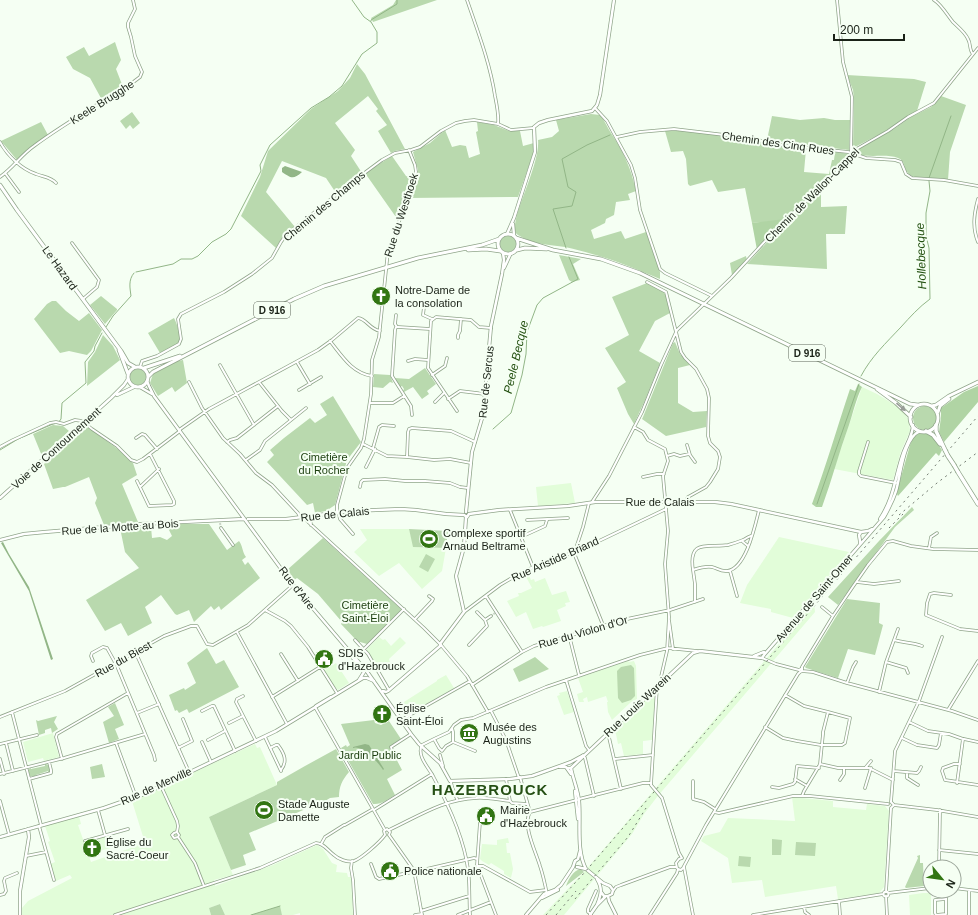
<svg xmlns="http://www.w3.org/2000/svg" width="978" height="915" viewBox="0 0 978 915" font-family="Helvetica,sans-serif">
<rect width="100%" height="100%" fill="#f5fff3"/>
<path fill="#e2fdd9" d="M862 387 877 394 895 405 904 413 909 420 910 431 901 451 893 480 834 469Z
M571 483 575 503 538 506 536 487Z
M360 529H409L414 547 446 548 442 571 422 589 399 563 379 576 354 552 367 540Z
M779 537 849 552 793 618 771 612V609L740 603 747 585Z
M527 571 531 580 534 579 535 582 545 578 552 595 566 591 570 602 565 603 566 606 557 610 561 621 543 627 542 626 533 629 526 612 516 617 507 601 519 596 518 593H521L532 588 524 573Z
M814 603 815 612 657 797 644 814 632 834 564 915H543L584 872Z
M379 637 383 640 385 639 391 646 400 637 406 643 389 659 390 662 388 664 386 662 377 667 366 650Z
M628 661 629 662 634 661 636 666 637 699 631 702 612 720 608 712 607 702H608L606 696 588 702 587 697 583 699 584 702H579L577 694 583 692 578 678Z
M336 663 349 683 338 690 333 685 324 671Z
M446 675 454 688 406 715 401 714 396 707 437 681V680Z
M567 691 574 712 564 715 557 696 560 695 559 693Z
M654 691 655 692 652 740 643 741V754L624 756 621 743 618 744 616 734 613 730Z
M53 733 59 757 44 761 43 758 28 762 23 742Z
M255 744 257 748 260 747 277 785 209 817 233 875 214 880 215 886 273 865 317 845 323 849 332 863 337 865 336 872 347 873 348 877H351L353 915H300V913L293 915H282L279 906 251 915H225L220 904 209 908 211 915H22V908L28 901 72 878 70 875 56 881 50 864 55 862 48 842 50 841 45 826 79 816 81 824 78 825 91 862 145 843 132 801Z
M792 797 833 801V807L866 810 867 804 885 806 889 811 884 887 879 893 838 899 836 886 765 897 762 880 732 883 728 858 701 841 704 836 720 832 728 818 795 821Z
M107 836 111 848 95 852 92 841Z
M508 838 509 843H506L507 853H510L513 869 511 878 504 874V871L491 863 489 865 482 861 480 859 482 844 497 845V840Z
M923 893H931V915H910L909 895Z"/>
<path fill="#b9d9ae" d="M396 0H437L373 22 371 18 393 5Z
M115 42 121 60 116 69 123 87 102 100 90 78 73 69 66 57 84 47 89 56Z
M357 64 365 74 405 149 395 151 391 153 378 131 387 125 376 111 378 109 368 96 335 123 355 150 351 156 362 173 336 193 326 178 282 161 266 192 295 227 283 236 276 248 241 216 260 177 268 151 311 109 338 91 350 78Z
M847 75 914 79 926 82 917 111 882 133 853 148 854 99 853 90Z
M941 96 966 105 950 152 948 180C939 179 913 180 908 173 903 168 906 161 898 158 885 153 869 159 855 153L856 150 894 129 911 117 931 107Z
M132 112 140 123 133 129 130 125 126 129 120 121Z
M591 114 600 115C605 121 607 127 611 133 624 153 631 168 636 191L628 194 630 200 616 202 614 215 606 219 605 223 591 230 594 239 621 231 625 239 646 232 660 272V279C638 270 616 260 592 254 583 251 574 249 565 247 550 245 532 244 518 235 513 232 515 224 516 219 521 198 540 159 538 140L552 137 559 131 556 120Z
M772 116 800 120 824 118 835 120H850L849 150 767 140Z
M41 122 48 135 27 150 17 160 1 141Z
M477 122 494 125 509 131H520L523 146 534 143 533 154 518 197 407 198 415 182 418 170 413 152 430 143 445 130 452 147 460 145 466 146 469 158 480 154 476 132 478 131Z
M678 130 743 138 781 147 806 149 804 172 829 174 832 160H834L835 152 849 154C844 166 798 211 786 218 779 222 761 222 752 223L745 188 718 192 712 180 690 186 688 184 686 159 683 151 671 152 665 131Z
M392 156 406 176 413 179 403 200 398 220 365 173Z
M821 190V207L847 206 845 234H826L827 269 747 264 780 228Z
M500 244a8 8 0 1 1 16 0a8 8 0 1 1-16 0Z
M559 255 581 259 573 264 580 280 572 282 569 280Z
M746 256 747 261 732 275 730 263Z
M647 283C668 292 665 291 670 313L655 321 639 351 660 363 645 400 634 424 628 414 617 388 626 382 605 348 629 335 612 297Z
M101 296 117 309V310L105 324 90 305Z
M52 301H56L66 311 79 321 89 313 102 330 91 351 87 355 69 351 60 353 34 319 47 304Z
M174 318C177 324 183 339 178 344 173 348 165 350 160 353L148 333Z
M103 335 113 346 120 360 87 386 88 362 95 352Z
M675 342 680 354 690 365 678 368V403L693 412 707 411 706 427 666 436 642 419 643 417 673 343Z
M183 360 187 383 175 392 172 387 158 396 150 383 153 374 178 361Z
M425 368 436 384 427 391 429 394 422 399 413 387 404 392 403 391 404 389 402 386 400 387 395 378 409 379Z
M130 377a8 8 0 1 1 16 0a8 8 0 1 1-16 0Z
M374 374 390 375 393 383 390 382 383 388 373 387Z
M333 396 361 442 347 460 335 505 326 511 315 513 313 503 307 505 267 462 274 455 270 450 284 438 310 418 315 423 327 415 320 404Z
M913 418a12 12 0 1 1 24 0a12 12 0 1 1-24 0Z
M53 425 63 426 69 431 42 456 33 434Z
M85 425 119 450 133 463 137 475 122 484 138 522 104 525 95 503 97 498 89 477 65 487H63L53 489 44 464Z
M912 507 914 510 895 527 838 605 828 597 879 541Z
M169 524H209L227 550 239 541C243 546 242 552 246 557L242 560 245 565 248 562 260 578 221 610 219 606 214 610 211 606 194 622 189 610 177 615 175 614 161 595 145 607 152 623 128 636 121 623 105 631 86 600 139 568 125 552 120 528 151 527 152 538 160 537 167 540 172 536 168 528Z
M409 529 448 531 446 548 413 547Z
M323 538 401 609 400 612 367 644 360 642 359 643 341 624 342 622 318 594 297 578 294 580 287 570Z
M426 554 435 559 428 572 419 567Z
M847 599 880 603 879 623 883 625 875 655 848 649 838 678 806 668 805 667Z
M207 648 216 664 224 660 239 687 189 713 187 709 179 713 177 710 175 711 169 695 184 688 185 690 196 683 187 663Z
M535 657 549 669 519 682 513 669Z
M631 665 634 668 635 696 631 700 622 703 618 698 617 671 621 667Z
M115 703 124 725 115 729 119 739 109 743 103 722 114 716 108 707Z
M57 716 54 722 58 729 52 733 51 728 45 730V733L39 735 36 720 38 721Z
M374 720 375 723 381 725 389 721 401 739 390 747 402 770 387 779 395 795C388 799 381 805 373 804L341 748 346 745 347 747 350 745 341 724Z
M336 749 349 772C342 780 339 787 339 797L330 798 310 810 308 808 249 833 256 850 243 855 246 865 231 870 209 817 277 785V782L305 766Z
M45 764 49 765 50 773H48V771L36 775 35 776H30L28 770 31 768V769L45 766Z
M102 764 105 777 92 779 90 767Z
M772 839 782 840 781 855H772Z
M796 842 816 843 815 856 795 855Z
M920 855V863H923L924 886 906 888 905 887 918 858 917 856Z
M739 856 751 857 750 867 738 866Z
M581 869 584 872 566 886C568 880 573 870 581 869Z
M220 904 225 915H211L209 908Z
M280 906 282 915H251Z"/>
<path fill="#b0d4a4" d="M785 219 757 250 752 223Z
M858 384 862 387C856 399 853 413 849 425 839 452 832 480 822 507H816L812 504C826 466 837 428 850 389L855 391Z
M978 386V402L944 442 939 432 941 417V408L964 392Z
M918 434C935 433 933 437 942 450L939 456 936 453 898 496 897 494 898 488 910 445 913 438Z"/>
<path fill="#92b687" d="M285 166 302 172C293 180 291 178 282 172V168Z
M3 542 9 554 29 587 53 659 51 660 29 591 1 543Z
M365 744 369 745 384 769 383 770C379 763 362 744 353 748V747Z"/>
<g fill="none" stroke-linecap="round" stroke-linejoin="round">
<path stroke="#92b687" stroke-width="1" d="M371 21V20L397 4V0
M929 178 951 116
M566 248 553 209 572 206 576 192 568 187 562 159 587 145 610 135
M136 272 173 264 181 259H192L198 256 212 242 226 234 231 229 261 171 260 165 270 145 311 108 329 97 342 86 362 54 377 43V32L371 22 364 17 352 0
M106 327 113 316 131 296C130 288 128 280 134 273
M861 376C871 357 886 343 901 327 910 317 919 307 930 299L929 248 926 236V213L930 191 929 181
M493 429 511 413 522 375 526 354 527 332 537 305 543 298 578 279 569 257
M0 450 18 439 53 424 58 423 61 419 62 403 86 383 85 362 94 351 95 346 102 333
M817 504 859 384
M251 915 280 906"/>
<path stroke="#c9d3c7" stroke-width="2" stroke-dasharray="2 1" stroke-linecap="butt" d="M220 523 221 528
M491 616 495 613"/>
<defs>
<path id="street" d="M467 0C478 32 490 63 495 96 497 106 499 115 498 124
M837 0 843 62 852 97 851 153
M934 0C942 5 947 15 953 22 958 27 965 32 968 39 971 44 969 50 973 54
M595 108 607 121 631 165 635 178 640 210 660 269 665 273 712 296
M617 137 640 132 674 129 742 137 782 145 848 152 866 158 895 160 901 162 906 174 912 178 944 180 978 186
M0 142C7 155 21 169 36 174 43 177 51 177 56 183
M5 173 19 192
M0 177C13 168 21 155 34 146 65 123 99 104 132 83L140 77 142 72 135 56 131 37 128 27V23L135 9 133 0
M978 199C974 214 972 227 978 242
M72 243 99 280 97 287 83 299
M647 282 666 292 681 352 685 358 696 369 707 389 709 398 708 436 710 443 718 451 720 457 718 469 710 482 706 487 688 497 685 502
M424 307 423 315 432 319
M396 315 395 324 397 327
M458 338V335L460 331 461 319
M330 341C342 356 352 373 372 376
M408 361 415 359 428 360
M297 362 310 384
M220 365 254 425
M140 367 142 361 157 356 179 344 181 339 178 319 181 314 224 292 252 274 272 258 281 242 286 235 351 183 382 160 395 153 411 150 420 147 441 131 456 123 465 121 474 120 498 124 511 130 533 128
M432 375 445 366 447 358
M189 382 202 408 223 438 240 454 256 473 272 485 298 513 300 517
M259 382 282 411 291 420
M299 390 321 377
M448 399 460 391 485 394
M435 402 444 393
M370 403H393L404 396
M457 411 428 368 431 321 436 317 471 320 479 327 491 328
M412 415 411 406 392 376 395 330 396 327H398L430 329
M634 427 643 432 648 440 665 449 668 461 663 476 668 531 665 564 669 617 667 651 661 677 663 680
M179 430 209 409 318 350 332 340 358 318C367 319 369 329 380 331
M136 438 142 434 145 435 157 449
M227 442 230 440 237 438 278 406
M868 442 859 471V474L861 476 896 483
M363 444 387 456 407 457
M687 445 690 455 695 462
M0 447 13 440 50 423 56 422 64 424 75 420 82 421 92 429 117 446 131 460 137 462 143 459 180 431
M373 448 379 427 382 425 394 426
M667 456 674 454 680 456 689 454
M246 460 260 450 265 441 306 408
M471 463 450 459 434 460 407 457 408 432 409 429 412 428 451 431 475 442
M366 467 375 449
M643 477 657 474H664
M137 481 149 506 172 505 174 504V501L150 454
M140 487 159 469
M360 487 361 482 363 480 385 479 405 481H425L450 483 460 487 468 488
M592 502 609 476 642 412 661 365 677 330 731 278 780 225 826 183 844 164 853 151 888 131 908 117 934 103 978 48
M510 510 533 567
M337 512V505L347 468 361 448 364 439 371 394 372 360 379 337 388 251 396 235 403 205 413 182 416 172 415 165 409 150
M338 512 340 519 353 534
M310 516 311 525
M304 517 306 520 424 628 440 644
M527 520 568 518
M221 528 233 545
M521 537 545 526 547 520
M742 541 748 546
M929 548 931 537 937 533
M575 551 583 527 589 503
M574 553 603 625
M693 570C688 538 709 548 728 545 732 544 738 542 743 540 746 539 747 537 751 536
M730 571 737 596
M857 582 874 584 899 581
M951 595 934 593 930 594 927 603 926 615 960 629 978 631
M486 596 522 652
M695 602V584L693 570C699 568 706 566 712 567 717 568 721 572 727 571 746 569 755 526 759 510
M822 607 833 616
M265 610 285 621 291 626 308 647 337 693
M464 612 500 585 522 572 545 562 578 551 666 509
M477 612 485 620 491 616
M415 619 432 601 433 599 429 596
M669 620 673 649
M237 632 287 724
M569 635 579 675
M355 640 368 654 389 690
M894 640C904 643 912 642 922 646
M441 645 467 676 488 712
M469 645 487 626 485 620
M135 651 189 772
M281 654 298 681
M355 658 404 609
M762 658 776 664 799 670 801 669
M93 661 91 656 92 653 103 647 107 648 117 666 154 755 155 760
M886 662 906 668 908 673
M802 671 813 672 847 683 952 711 978 720
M566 680 586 746 589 750
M847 683 853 667 856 662
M472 685 522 652 534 646 627 619 670 610 703 599
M657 687 651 785 662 798 679 853 682 858
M879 692 886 662 898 629
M785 695 804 706 828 712
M243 696 237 699 236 702 256 741
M272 697 320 667
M315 707 385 830
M948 710 978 661
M202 711 212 706H214L235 751
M491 711 506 740 519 778
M12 712 41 825
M137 713 159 704
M0 717 65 691 164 636 191 626H197L207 644 213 645 248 625 293 585
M401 720 470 681
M909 722 928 731 949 734 963 739 957 783
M229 723 243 716
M765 727 783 738 797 741 821 745H842L845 743 850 718 828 712 823 732V734C822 744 821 754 820 764L819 766 804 791 802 796
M452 728 453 732V742L446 746 442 751 439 748 434 739 449 732 454 725 461 720 473 718 546 687 640 655 668 648 697 651
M608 733 621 789
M265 737 281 771
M902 738 917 745 937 748 939 745 941 733
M434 739 422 745C416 756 430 769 434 778 448 804 464 840 468 869 470 884 469 900 470 915
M964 739 978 742
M208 740 225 731
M202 742 211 762
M453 742 475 751
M6 743 13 771
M116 743 136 797
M0 744 37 735
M178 748 192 741 183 719
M270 748 276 745H278C284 753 288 761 281 770
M392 750 391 747 411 734
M440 755 443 766
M583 755 585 758 594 796
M0 759 4 774
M62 759 56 737 57 734 128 693
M615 759 653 755
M820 764 838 768H869L893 780
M960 764H954L943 768 942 771 945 780 978 785
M866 767 871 761
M894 771 917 773 919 771 921 767
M907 772V778L918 785
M0 774 64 758 145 734
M520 777 530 812C522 825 536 852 540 866 543 875 545 884 547 894
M29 779 51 773V770L49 762
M506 779 510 801
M795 779 807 786
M840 780 844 774V768
M693 781V799L704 802 715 809
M451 782 452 787 457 799
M161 786 177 821 178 826 177 832 179 835 178 837 195 863 204 886
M772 787 779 788 793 784 795 782 797 766 819 768
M865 788 871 768
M579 799 643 783H651
M0 801 9 834
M894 805 937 810 978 817
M98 810 105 835
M374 810 432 774
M530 812 577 800
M714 812 719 813 793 796H810L888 804
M480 822 477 865 496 915
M345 825 373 809
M39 826 54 880
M389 830C417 817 444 799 476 798 487 797 499 800 510 801L512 803 527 804
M177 832 174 833 172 835 174 838 178 837
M385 835 384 831 387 829 390 832 389 835
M389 835 413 869
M85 841 128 829
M321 844 325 837 344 825
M939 850 978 854
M26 856 46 852
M352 861 351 868 353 880 355 915
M371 864 376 877 379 879 412 872
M477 866H483L530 892 546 890
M684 867 693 915
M939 867 940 810
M677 868 676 863 679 859 682 858
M413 869H416L418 871V874L415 876
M678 869 681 870 683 868 706 825 798 674 800 672 802 671V667L833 616 852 588 868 565 887 542 893 541 911 546 933 549 978 550
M418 871 474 858 477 859
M415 876 422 915
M954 888 978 891
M969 890V915
M613 891 616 887 621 885 670 867H676
M883.5 894a2.5 2.5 0 1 1 5 0a2.5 2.5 0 1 1-5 0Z
M886 892 891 808 894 805 891 802 895 751 919 701 942 637
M888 893 930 888
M0 895 4 894 6 891 4 881 5 878 17 873
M886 896 887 915
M945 899 935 900V913L936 915 946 914V891
M839 901 840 915
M804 907 805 912 809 915
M421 911 469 896
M591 914 588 912V909L596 891
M115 915 260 868 316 843C324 843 328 851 334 855 338 859 348 863 354 861 362 858 380 842 385 835
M415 915 422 914
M458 915 491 902
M650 915 677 873 678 869
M753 915 883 894"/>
<path id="secondary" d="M513 224 514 235
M507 234 514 218 535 152 534 127 539 123 548 120 592 111 597 105 600 95 614 0
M504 268 510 255
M147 381 149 386 154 396 293 585 368 673 411 734 419 744 440 763 450 781 510 779 532 776 571 762 582 756
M140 387 152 394
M117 395 134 387
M0 498 111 398 124 385 128 379
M466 512 472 452 483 415 491 326 502 274 504 260 503 253
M248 519H286L351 511 401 509 416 510 446 514 464 515 467 517 469 514 499 510 568 506 595 502H715L731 504 861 532
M880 519C894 498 895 477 903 454 906 445 913 435 913 425
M859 535 861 532 868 531 872 529
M859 535 860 541V544
M0 540 24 534 45 532 141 524 244 519
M349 653 364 672
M764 655 884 517C889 508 893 500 896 491 901 474 903 438 920 431
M754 656 764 652
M359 680 364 672
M383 691 386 692 388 691 439 647 441 645 440 644 464 612 456 576 464 547 466 517
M316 706 331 697
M560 767H566L571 774
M568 768H571L693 653 700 651 762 658 764 655
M571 768C573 779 578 790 579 801 581 822 576 851 586 869
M575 791 578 819
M0 837 104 808 144 794 276 731 363 678H367L374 681
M577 867 586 869 603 883 610 886 613 890 612 894 608 896H604L601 892
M608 896 609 901 616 915
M542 898 558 890
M597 905C601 895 603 889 597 879
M20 915V891L29 837 28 829
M526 915 544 894 555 890 561 885 573 867 575 861 578 859 580 851
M590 915 597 905 605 897"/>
<path id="primary" d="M0 185 17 210 121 351 128 363 135 367
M498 244a10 10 0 1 1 20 0a10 10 0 1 1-20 0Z
M516 238 553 250 601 259 640 273 910 404 918 405
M468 250 486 249 500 251
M517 250 525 248 547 249
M119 350 128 374
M128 377a10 10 0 1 1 20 0a10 10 0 1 1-20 0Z
M144 368 180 356
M148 377 153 372 294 299 324 286 418 258 482 245 499 239
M877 389 896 403 911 417
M910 418a14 14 0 1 1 28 0a14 14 0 1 1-28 0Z
M932 406 936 405 949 396 978 382
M938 412 940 406 949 399"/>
<path id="highway" d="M936 425V431L945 450
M926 431 933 435 940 444
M948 456 954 465
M958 472 978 504"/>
</defs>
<use href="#street" stroke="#90a58a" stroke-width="3.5"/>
<use href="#secondary" stroke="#90a58a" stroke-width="4"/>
<use href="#primary" stroke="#90a58a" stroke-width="4.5"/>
<use href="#highway" stroke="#90a58a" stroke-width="5"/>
<use href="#street" stroke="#fff" stroke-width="2"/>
<use href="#secondary" stroke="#fff" stroke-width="2.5"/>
<use href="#primary" stroke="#fff" stroke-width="3"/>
<use href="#highway" stroke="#fff" stroke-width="3.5"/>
<path stroke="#737c71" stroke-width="1" stroke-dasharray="2 4" stroke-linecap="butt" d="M899 515 937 483 978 452
M889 528 903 514
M575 899 628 837 646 808
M546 915 585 872 978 416
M556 915 576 891"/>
<defs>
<path id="highway-bridge" d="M945 450 948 456
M954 465 958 472"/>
</defs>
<use href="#highway-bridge" stroke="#90a58a" stroke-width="5" stroke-linecap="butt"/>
<use href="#highway-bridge" stroke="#fff" stroke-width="3.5"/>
</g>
<defs><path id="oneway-solid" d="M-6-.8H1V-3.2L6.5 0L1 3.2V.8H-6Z"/></defs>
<use fill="#989c97" href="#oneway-solid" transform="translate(901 407) rotate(41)"/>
<defs>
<symbol id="church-disc" viewBox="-11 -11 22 22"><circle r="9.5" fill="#327513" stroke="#f5fff3"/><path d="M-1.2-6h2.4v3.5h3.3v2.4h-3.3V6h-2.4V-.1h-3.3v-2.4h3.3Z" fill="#fff"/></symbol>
<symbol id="stadium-disc" viewBox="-11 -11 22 22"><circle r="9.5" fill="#327513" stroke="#f5fff3"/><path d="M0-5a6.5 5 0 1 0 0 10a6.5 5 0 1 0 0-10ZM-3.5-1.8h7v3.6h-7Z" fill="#fff"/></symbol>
<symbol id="civic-disc" viewBox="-11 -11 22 22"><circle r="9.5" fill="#327513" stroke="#f5fff3"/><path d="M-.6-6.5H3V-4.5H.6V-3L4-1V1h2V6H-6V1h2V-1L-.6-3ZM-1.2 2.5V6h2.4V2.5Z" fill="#fff"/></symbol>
<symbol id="museum-disc" viewBox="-11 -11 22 22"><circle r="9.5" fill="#327513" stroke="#f5fff3"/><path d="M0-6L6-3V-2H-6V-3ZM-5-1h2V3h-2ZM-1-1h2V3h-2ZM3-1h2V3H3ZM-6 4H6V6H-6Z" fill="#fff"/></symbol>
</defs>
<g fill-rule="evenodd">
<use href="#church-disc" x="370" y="285" width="22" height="22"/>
<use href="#stadium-disc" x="418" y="528" width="22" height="22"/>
<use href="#civic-disc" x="313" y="648" width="22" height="22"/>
<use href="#church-disc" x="371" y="703" width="22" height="22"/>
<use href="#museum-disc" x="458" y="722" width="22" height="22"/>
<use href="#stadium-disc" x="253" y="799" width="22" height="22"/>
<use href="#civic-disc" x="475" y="805" width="22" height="22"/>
<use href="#church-disc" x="81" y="837" width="22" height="22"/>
<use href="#civic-disc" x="379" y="860" width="22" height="22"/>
</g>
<g text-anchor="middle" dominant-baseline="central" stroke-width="4" stroke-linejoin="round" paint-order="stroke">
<g fill="#f5fff3" stroke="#5c6459" stroke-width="1">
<rect x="254" y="302" width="36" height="16" rx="3"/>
<rect x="789" y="345" width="36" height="16" rx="3"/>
</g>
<g font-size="10" font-weight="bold" fill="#1a2217">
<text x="272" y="310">D 916</text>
<text x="807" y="353">D 916</text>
</g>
<g font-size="11" fill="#1a2217" stroke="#f5fff3">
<text transform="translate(102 102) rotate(-32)">Keele Brugghe</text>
<text transform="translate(778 143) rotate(8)">Chemin des Cinq Rues</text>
<text transform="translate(812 195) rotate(-45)">Chemin de Wallon-Cappel</text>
<text transform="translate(324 206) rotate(-40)">Chemin des Champs</text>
<text transform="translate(401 215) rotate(-72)">Rue du Westhoek</text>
<text transform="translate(60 268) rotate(54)">Le Hazard</text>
<text transform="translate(486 382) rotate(-84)">Rue de Sercus</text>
<text transform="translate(56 448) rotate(-42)">Voie de Contournement</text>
<text x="660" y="502">Rue de Calais</text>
<text transform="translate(335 514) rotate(-6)">Rue de Calais</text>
<text transform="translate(120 527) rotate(-4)">Rue de la Motte au Bois</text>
<text transform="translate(555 559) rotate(-24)">Rue Aristide Briand</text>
<text transform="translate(297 588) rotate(52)">Rue d'Aire</text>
<text transform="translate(814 598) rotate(-49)">Avenue de Saint-Omer</text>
<text transform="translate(583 632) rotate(-16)">Rue du Violon d'Or</text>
<text transform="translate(123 659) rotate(-29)">Rue du Biest</text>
<text transform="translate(637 705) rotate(-43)">Rue Louis Warein</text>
<text transform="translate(156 786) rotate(-24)">Rue de Merville</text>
</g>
<g font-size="11" fill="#1a2217" stroke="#f5fff3" text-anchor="start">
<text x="395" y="290">Notre-Dame de<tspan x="395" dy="13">la consolation</tspan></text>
<text x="443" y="533">Complexe sportif<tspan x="443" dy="13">Arnaud Beltrame</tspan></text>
<text x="338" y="653">SDIS<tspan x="338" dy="13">d'Hazebrouck</tspan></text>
<text x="396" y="708">Église<tspan x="396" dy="13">Saint-Éloi</tspan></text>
<text x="483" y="727">Musée des<tspan x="483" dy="13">Augustins</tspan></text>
<text x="278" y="804">Stade Auguste<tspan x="278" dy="13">Damette</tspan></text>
<text x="500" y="810">Mairie<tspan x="500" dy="13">d'Hazebrouck</tspan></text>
<text x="106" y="842">Église du<tspan x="106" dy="13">Sacré-Coeur</tspan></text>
<text x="404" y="871">Police nationale</text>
</g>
<g font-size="11" fill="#1b3e0e" stroke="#f5fff3">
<text x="324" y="457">Cimetière<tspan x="324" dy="13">du Rocher</tspan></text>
<text x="365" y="605">Cimetière<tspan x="365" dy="13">Saint-Éloi</tspan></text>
<text x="370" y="755">Jardin Public</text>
</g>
<g font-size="12" font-style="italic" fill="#245111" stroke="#f5fff3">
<text transform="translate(921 256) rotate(-92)">Hollebecque</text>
<text transform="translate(516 357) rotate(-77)">Peele Becque</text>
</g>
<g font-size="15" font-weight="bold" letter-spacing="1" fill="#265015" stroke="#f5fff3">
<text x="490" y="789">HAZEBROUCK</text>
</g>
</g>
<g transform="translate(942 879) rotate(119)"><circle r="19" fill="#f5fff3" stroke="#9da79b"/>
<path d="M0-3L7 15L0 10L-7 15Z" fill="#327513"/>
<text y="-6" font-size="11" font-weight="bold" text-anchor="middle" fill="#1a2217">N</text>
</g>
<path d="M834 34v6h70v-6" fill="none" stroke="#1a2217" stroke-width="2"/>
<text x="840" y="34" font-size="12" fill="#1a2217" stroke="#f5fff3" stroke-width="3" paint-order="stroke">200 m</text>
</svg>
